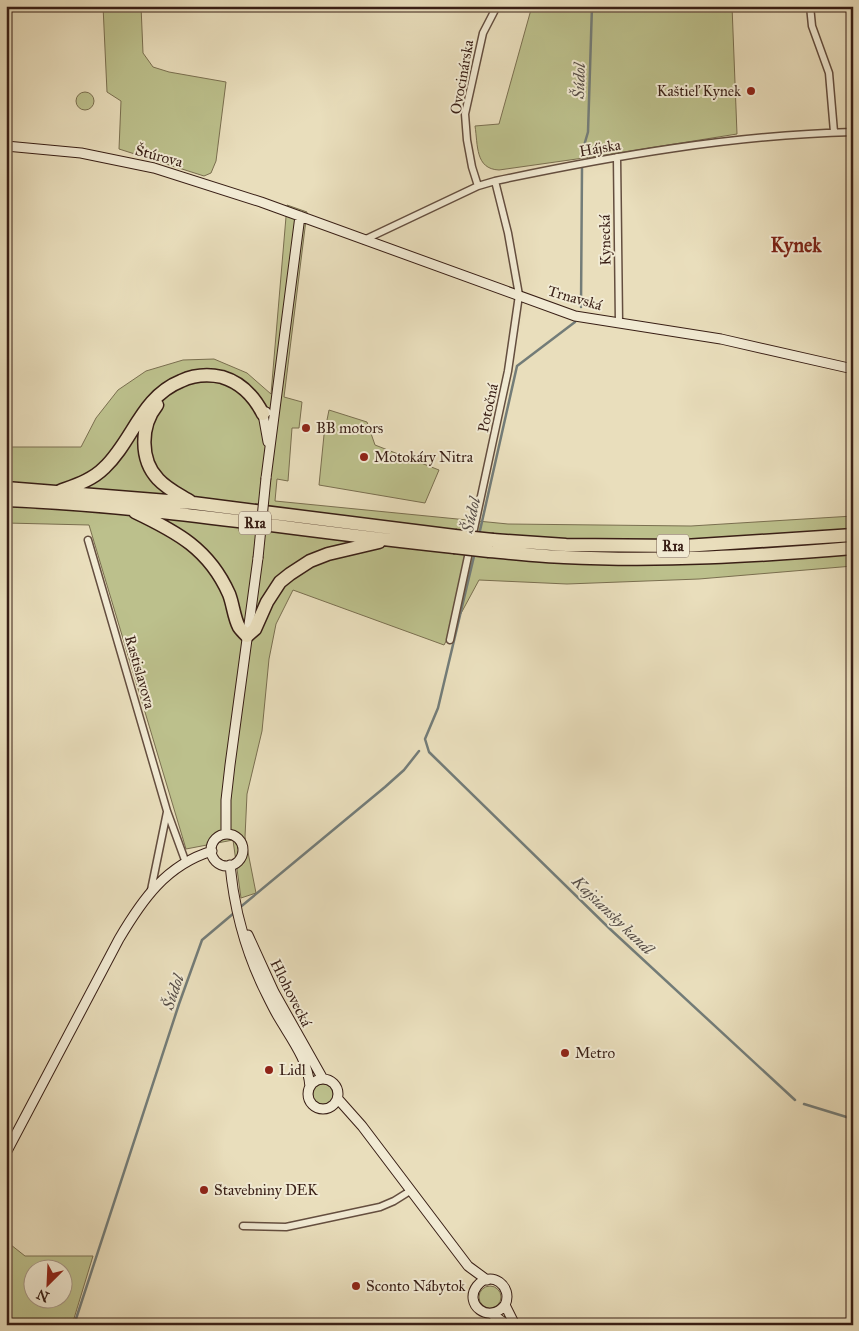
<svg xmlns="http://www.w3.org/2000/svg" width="859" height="1331" viewBox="0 0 859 1331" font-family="'IM FELL Great Primer',serif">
<rect width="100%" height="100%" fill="#e9debc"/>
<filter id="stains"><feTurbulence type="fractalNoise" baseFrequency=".004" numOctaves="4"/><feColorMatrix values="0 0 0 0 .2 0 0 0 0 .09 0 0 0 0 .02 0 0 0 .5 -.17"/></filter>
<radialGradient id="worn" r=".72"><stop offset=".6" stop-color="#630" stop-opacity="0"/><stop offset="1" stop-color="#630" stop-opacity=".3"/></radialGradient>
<path fill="#bcc08c" stroke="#7a6f50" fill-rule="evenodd" d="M103 6H141L143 53 153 67 169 72 226 82 216 161 211 173 204 176 119 149 121 101 107 92Z
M532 6H732L737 134 612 154 499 170C475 169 478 145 475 126L499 124Z
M76 101a9 9 0 1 1 18 0a9 9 0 1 1-18 0Z
M287 205 307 212 284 397 302 402 299 428H292L288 481 277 479 275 501 508 524 691 526 853 516V566L699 579 567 584 479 580 444 645 293 590 276 624 269 659 262 731 247 794 245 837 256 893 241 898 233 840 186 849 89 525 6 523V447H81L96 418 118 390 146 371 183 360 214 359 247 373 271 394Z
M329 410 367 422 375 445 439 470 425 503 319 485 324 435Z
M313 1094a10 10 0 1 1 20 0a10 10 0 1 1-20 0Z
M6 1241 25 1256H93L72 1325H6ZM62 1268V1298H32V1268Z
M479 1297a11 11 0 1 1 22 0a11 11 0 1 1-22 0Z"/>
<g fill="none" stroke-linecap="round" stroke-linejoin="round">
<path stroke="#737c78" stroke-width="2.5" d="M581 156 588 132 592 6
M581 307 582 167
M479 535 517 366 575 322
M475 552 438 708 425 739 429 752 610 929 795 1100
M238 909 385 787 404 770 419 751
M804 1104 853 1119
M74 1325 179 1004 202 940 234 913"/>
<defs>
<path id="street" d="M810 6 812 26 829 73 834 132
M617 157 619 323
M478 186 472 167 467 140 465 114 483 33 497 6
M364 240 478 186 495 181C613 156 733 135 853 132
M88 540 167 811 186 863
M450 640 508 371 519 295 508 233 495 181
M151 890 167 812
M243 1226 286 1227 380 1207 394 1201 410 1191"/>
<path id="secondary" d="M6 146 81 153 154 168 261 202 575 316 721 339 853 369
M266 412 263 414 268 442
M266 478 300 216
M226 834V800L230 765 258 558
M211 850a16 16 0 1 1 32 0a16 16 0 1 1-32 0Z
M230 865C234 907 245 949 263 987 268 997 273 1008 279 1018 292 1040 308 1060 310 1087
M248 935 274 992 323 1079
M308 1094a15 15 0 1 1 30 0a15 15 0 1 1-30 0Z
M338 1099 362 1126 468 1266 487 1280
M6 1153 119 939C142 900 166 865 212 851
M505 1305C489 1325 463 1304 477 1286 490 1269 514 1286 505 1305L515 1325
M492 1314 507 1325"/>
<path id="highway" d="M157 405C140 426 140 460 158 479 167 489 180 495 191 502
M6 488 193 503 455 536
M60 491C76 485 92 480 104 468 133 441 141 397 181 381 194 375 208 374 222 377 242 383 254 396 263 414
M6 500C157 506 305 532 454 547
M135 512C177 532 209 549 229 594 233 604 234 618 239 627 241 630 244 633 247 636L255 629 267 602 280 582 290 574 310 561 328 554 379 542
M493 540 566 545 684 546 853 535
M489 551C514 553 539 556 564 557 660 562 757 556 853 548"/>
</defs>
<use href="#street" stroke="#644e3f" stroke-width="9"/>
<use href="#secondary" stroke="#381e15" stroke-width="11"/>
<use href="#highway" stroke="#381e15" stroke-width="15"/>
<use href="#street" stroke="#f1ead3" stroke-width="6"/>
<use href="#secondary" stroke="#f1ead3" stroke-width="9"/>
<use href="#highway" stroke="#e9debc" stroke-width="12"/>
<defs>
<path id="secondary-bridge" d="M258 558 266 478"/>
<path id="highway-bridge" d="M455 536 493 540
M454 547 489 551"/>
</defs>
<use href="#secondary-bridge" stroke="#381e15" stroke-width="11" stroke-linecap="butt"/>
<use href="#highway-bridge" stroke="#381e15" stroke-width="15" stroke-linecap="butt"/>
<use href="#secondary-bridge" stroke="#f1ead3" stroke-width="9"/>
<use href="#highway-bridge" stroke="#e9debc" stroke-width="12"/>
</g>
<g fill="#8f2418" stroke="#f1ead3" stroke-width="2">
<circle cx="751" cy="91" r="5"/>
<circle cx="306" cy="428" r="5"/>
<circle cx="364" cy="457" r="5"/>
<circle cx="565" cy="1053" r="5"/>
<circle cx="269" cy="1070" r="5"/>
<circle cx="204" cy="1190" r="5"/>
<circle cx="356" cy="1286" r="5"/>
</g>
<g text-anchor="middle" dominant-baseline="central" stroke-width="4" stroke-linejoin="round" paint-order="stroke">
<g fill="#f1ead3" stroke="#705b4e" stroke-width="1">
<rect x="239" y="511.5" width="32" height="23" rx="4"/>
<rect x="657" y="534.5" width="32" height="23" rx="4"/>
</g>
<g font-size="14" font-weight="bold" fill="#381e15">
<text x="255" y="523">R1a</text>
<text x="673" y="546">R1a</text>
</g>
<g font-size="15" fill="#381e15" stroke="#f1ead3">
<text transform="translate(462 77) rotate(-80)">Ovocinárska</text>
<text transform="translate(600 148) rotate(-10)">Hájska</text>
<text transform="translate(159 156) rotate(15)">Štúrova</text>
<text transform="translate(605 240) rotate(-91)">Kynecká</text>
<text transform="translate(575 298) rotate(16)">Trnavská</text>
<text transform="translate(488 408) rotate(-78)">Potočná</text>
<text transform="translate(140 672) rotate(74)">Rastislavova</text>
<text transform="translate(291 993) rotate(63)">Hlohovecká</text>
</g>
<g font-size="15" fill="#381e15" stroke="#f1ead3" text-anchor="start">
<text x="741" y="91" text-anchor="end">Kaštieľ Kynek</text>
<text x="316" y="428">BB motors</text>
<text x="374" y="457">Motokáry Nitra</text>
<text x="575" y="1053">Metro</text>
<text x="279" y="1070">Lidl</text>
<text x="214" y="1190">Stavebniny DEK</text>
<text x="366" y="1286">Sconto Nábytok</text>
</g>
<g font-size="16" font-style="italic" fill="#564d47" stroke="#f1ead3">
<text transform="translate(579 81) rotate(-88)">Šúdol</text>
<text transform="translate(471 515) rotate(-77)">Šúdol</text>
<text transform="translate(613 915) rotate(44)">Kajsiansky kanál</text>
<text transform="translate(173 992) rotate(-71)">Šúdol</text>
</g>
<g font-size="20" font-weight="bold" fill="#7a1f14" stroke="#f1ead3">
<text x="796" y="245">Kynek</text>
</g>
</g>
<rect width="859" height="1331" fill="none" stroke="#e9debc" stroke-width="25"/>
<rect x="8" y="8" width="844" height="1316" fill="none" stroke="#381e15" stroke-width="2.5"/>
<rect x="12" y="12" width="834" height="1306" fill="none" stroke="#381e15"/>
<g transform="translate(48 1284) rotate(204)"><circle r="24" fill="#f1ead3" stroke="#a79887"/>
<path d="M0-4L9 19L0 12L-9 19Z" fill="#8f2418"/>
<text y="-8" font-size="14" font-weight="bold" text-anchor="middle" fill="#381e15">N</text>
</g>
<rect width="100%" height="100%" filter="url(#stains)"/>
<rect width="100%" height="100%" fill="url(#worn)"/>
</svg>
